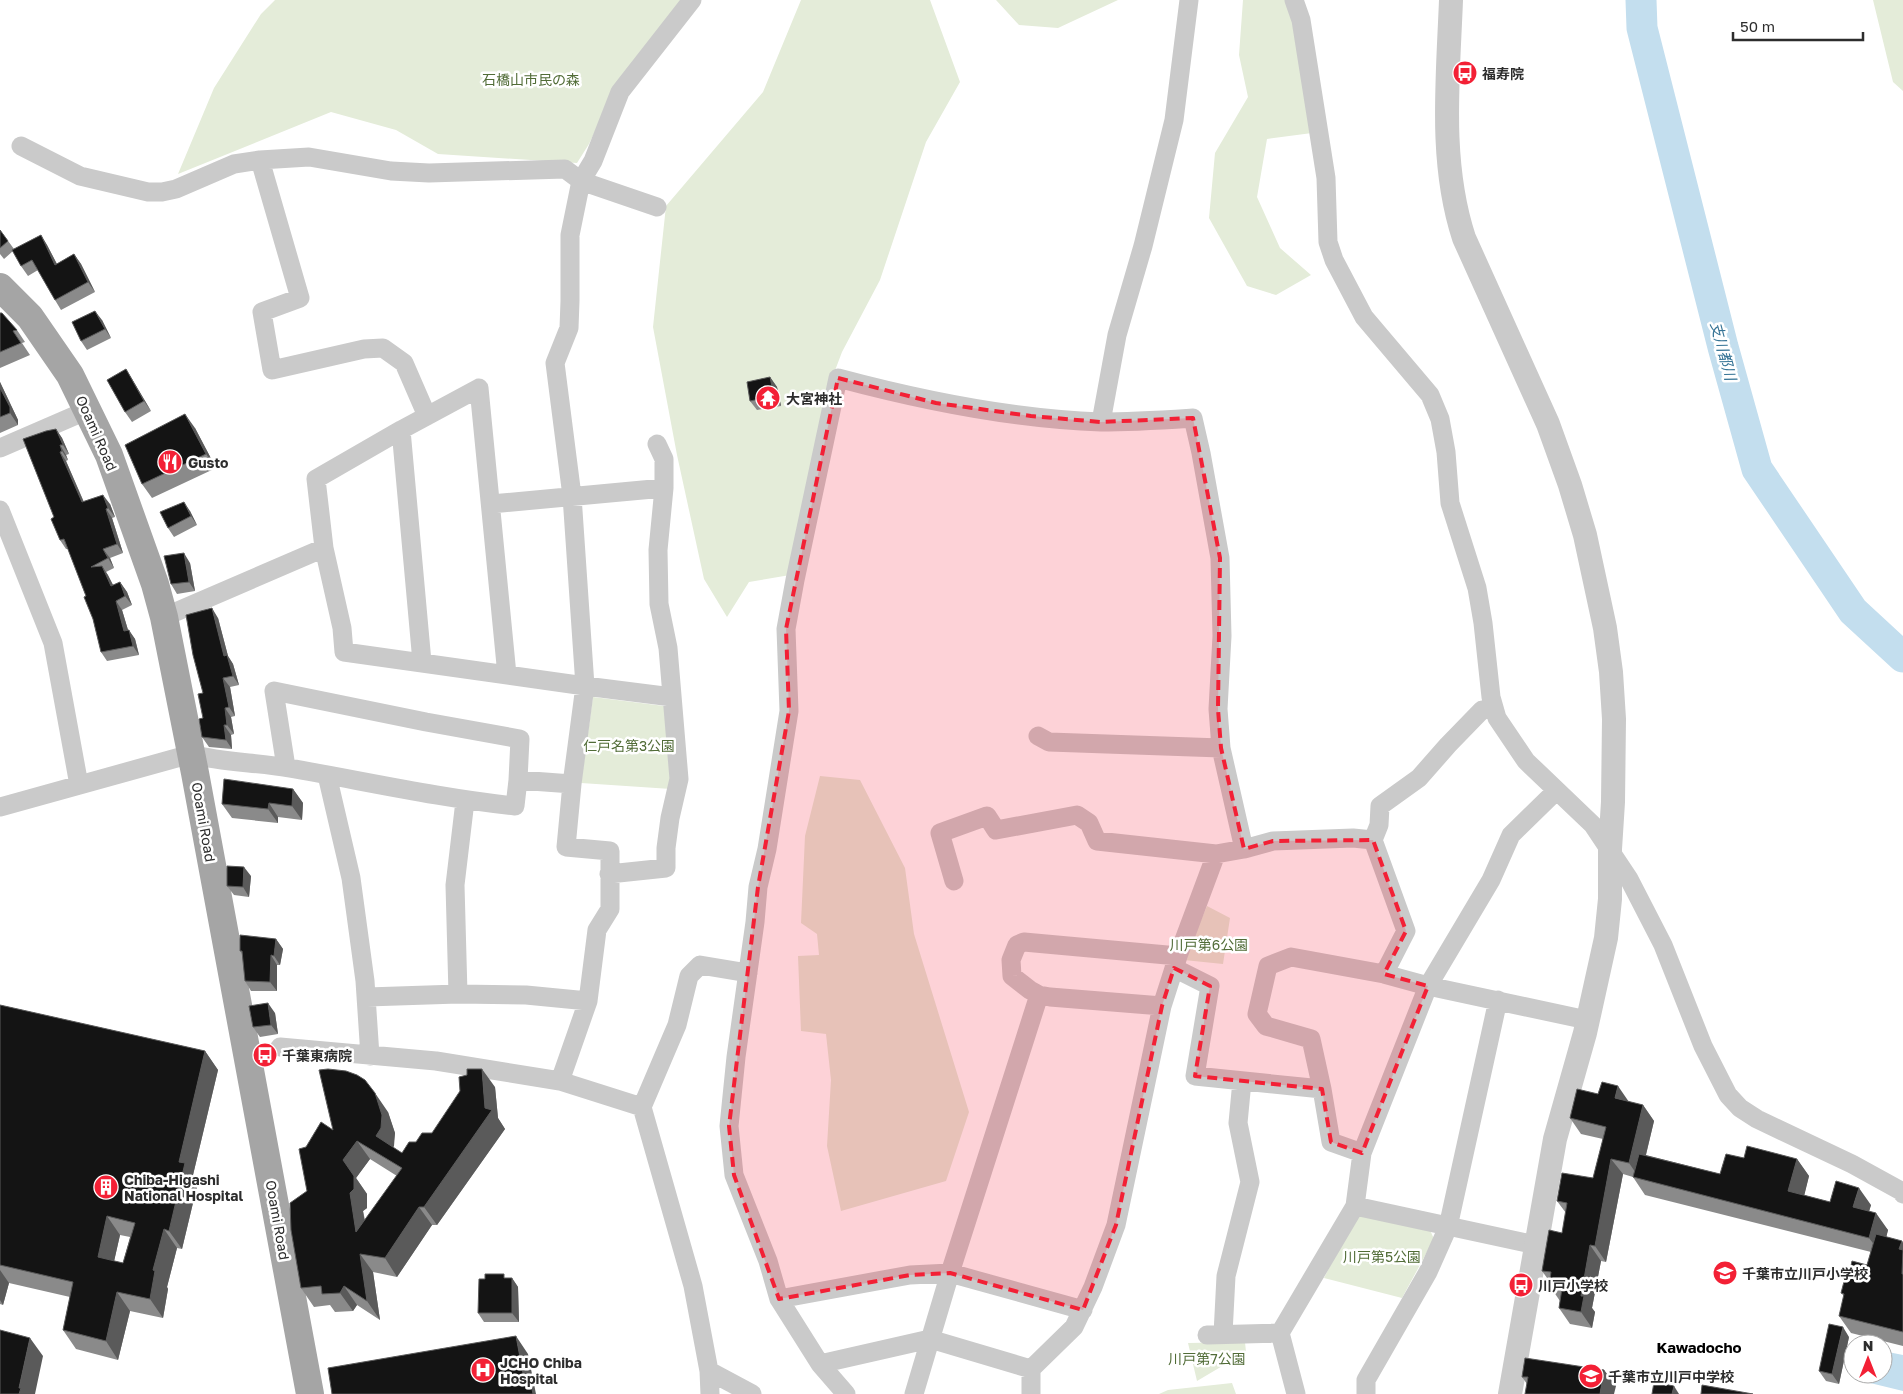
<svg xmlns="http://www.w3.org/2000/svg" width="1903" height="1394" viewBox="0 0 1903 1394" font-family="'Golos Text','Noto Sans JP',sans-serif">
<rect width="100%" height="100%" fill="#fff"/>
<path fill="#e4ecd9" d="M275 0H684L612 96 589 144 577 163 438 154 396 130 331 112 178 174 214 88 261 14Z
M801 0H930L960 82 926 142 880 280 842 352 828 389 796 574 749 582 727 617 704 579 677 455 653 327 666 206 763 92Z
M996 0H1118L1058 28 1019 25Z
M1243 0H1300L1312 133 1267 139 1257 197 1280 248 1311 275 1276 295 1247 286 1209 218 1215 153 1248 97 1239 55Z
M1873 0H1903V91L1893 82Z
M593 697 664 706 671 789 581 783Z
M820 776 860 780 905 868 914 934 969 1112 946 1181 841 1211 827 1146 831 1080 826 1034 801 1031 798 956 819 955 817 934 801 923 805 836Z
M1207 906 1230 918 1223 964 1184 960Z
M1364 1215 1430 1230 1434 1239 1402 1298 1324 1278 1354 1218Z
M1245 1342 1246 1352 1197 1381 1188 1343Z
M1232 1383 1236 1394H1159L1168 1390Z"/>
<path fill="#c3deee" d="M1883 1351 1903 1355V1391L1866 1382 1868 1374H1883Z"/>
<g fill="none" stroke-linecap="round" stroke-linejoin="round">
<path stroke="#c3deee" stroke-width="31" d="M1641 0 1642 28 1723 347 1757 469 1853 611 1903 657"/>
<path stroke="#cacaca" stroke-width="19" d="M1294 0 1301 20 1326 178 1328 242 1334 260 1364 317 1430 395 1440 419 1446 452 1450 503 1477 588 1483 623 1491 697 1497 718 1526 761 1593 825 1629 879 1663 945 1703 1046 1728 1095 1740 1108 1757 1119 1852 1164 1901 1191 1903 1194
M21 146 80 176 148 192H162L176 189 234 164 260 160 309 157 391 171 429 173 565 169 581 181 657 207
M260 160 300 298 262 312 272 370 364 349 383 348 404 363 427 416
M1101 422 1117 335 1143 246 1174 120 1189 0
M401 430 422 662
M0 448 88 410
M491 504 664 488
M0 510 53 643 79 785
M164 617 324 548
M507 675 479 388 401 430 316 479 324 548 342 628 344 652 585 686 672 697
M1038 736 1049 742 1221 748
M327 775 351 878 365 981 370 1056
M518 780 572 784
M0 807 191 754C223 763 257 762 289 768 364 781 439 798 515 806L518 780 520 739 426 722 274 691 286 767
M609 874 666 868V848L670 818 679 779 668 648 659 604 658 550 664 488V459L657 444
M954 881 940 833 987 816 996 830 1077 815 1089 823 1097 841 1216 854 1244 849 1273 841 1353 838 1373 840
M1174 968 1210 986 1195 1076 1322 1089
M1384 974 1406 931 1373 840 1379 825 1380 806 1419 778 1448 745 1482 710
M458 994 455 885 465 801
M367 997 458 994 526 995 588 1001
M1162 1006 1050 997 1039 995 1030 990 1012 976 1011 960 1017 945 1024 942 1178 956
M280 1047 436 1061 560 1081 642 1107
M560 1081 588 1001 597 930 610 909V851L566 847 572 784 585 686 572 496 555 363 569 328 570 301V235L581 181 593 161 620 92 692 0
M1362 1153 1331 1142 1322 1089 1311 1039 1266 1026 1257 1014 1268 966 1291 957 1384 974 1428 986 1587 1020
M1355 1206 1536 1245
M779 1299 910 1275 950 1273 1083 1310
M1223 1334 1226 1276 1250 1182 1238 1123 1242 1081
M1207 1335 1280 1333
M820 1364 930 1339 1031 1369
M709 1371 752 1394
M710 1394 709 1371 693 1286 642 1107 677 1025 689 976 700 965 748 973
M846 1394 820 1364 779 1299 768 1261 734 1175 729 1126 736 1057 755 922 758 887 767 849 789 711 786 629 795 580 838 378C924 401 1012 419 1101 422 1132 422 1162 420 1193 418L1201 453 1220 558 1222 636 1218 709 1221 748 1244 849
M914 1394 950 1273 1039 995
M1031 1394V1369L1074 1327 1093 1287 1116 1225 1162 1006 1178 956 1216 854
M1296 1394 1280 1333 1355 1206 1362 1153 1428 986 1491 880 1511 835 1556 791
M1366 1394V1380L1428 1272 1448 1227 1498 1000"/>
<path stroke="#cacaca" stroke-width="24" d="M1451 0C1448 79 1439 162 1464 238L1548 424 1570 485 1585 535 1605 628 1611 672 1614 719 1613 802 1610 849V899L1606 938 1585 1033 1555 1139 1510 1394"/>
<path stroke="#a5a5a5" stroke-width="28" d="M0 287 30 317 70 375 109 455 155 584 164 617 195 773 310 1394"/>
</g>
<path fill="#8a8a8a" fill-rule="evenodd" d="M0 230 14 249 41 235 47 245 57 264 74 254 81 264 95 292 61 310 55 300 38 270 28 276 21 266 13 251 4 259 0 254Z
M0 313 17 330 25 342 22 343 30 355 0 368Z
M102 320 111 338 87 350 81 341Z
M126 369 132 379 151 411 132 422 125 412Z
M770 377 777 387 781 406 757 410 750 401Z
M0 382 18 420V425L0 433Z
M195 428 216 468 152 498 142 484Z
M56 429 62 438 69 454 66 455 68 460 66 461 84 502 110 504 115 517 112 518 123 553 110 558 114 568 106 572 113 585 120 582 127 592 132 605 122 610 128 630 135 639 139 655 107 661 101 652 93 619 86 596 68 549H66L60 540 54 517Z
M190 511 197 525 174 537 168 528Z
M190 563 195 591 177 594 171 584Z
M218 618 228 656 233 664 239 685 230 687 235 716 231 717 234 734 231 735 232 749 209 747 202 737 203 718V693Z
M293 789 303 803 302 820 278 817V823L232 818 222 804Z
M251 876 249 897 234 895 227 886Z
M276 939 283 949 280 965H277V991H251L245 981 242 954 240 951Z
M0 1005 205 1051 218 1070 193 1175 198 1182 182 1249 177 1248 167 1287 168 1289 163 1318 130 1311 118 1360 76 1349 63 1330 70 1297 9 1283 3 1305 0 1304ZM120 1235 130 1237 123 1263 114 1261Z
M275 1013 278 1034 260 1037 253 1027Z
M495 1087 498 1118 505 1129 437 1225H432L397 1277 373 1272 380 1320 357 1305 353 1311 335 1312 330 1305 314 1307 301 1288 307 1191 306 1147 333 1130 388 1112 395 1133 393 1148 402 1153 416 1142 432 1133ZM370 1159 397 1176 365 1220 363 1211 367 1208V1194L356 1178Z
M1629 1102 1643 1105 1654 1121 1646 1155 1720 1174 1744 1158 1797 1159 1809 1176 1804 1195 1830 1202 1871 1205 1869 1211 1888 1230 1886 1237 1902 1241 1903 1243V1346L1851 1333 1839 1316 1844 1296 1841 1293 1849 1275 1867 1265 1871 1252 1645 1195 1633 1177 1623 1174 1606 1262 1601 1261 1592 1308 1595 1312 1592 1328 1570 1324 1559 1308 1560 1301 1549 1285 1550 1282 1542 1271 1562 1233 1566 1213 1557 1201 1593 1178 1603 1139 1581 1134 1570 1118Z
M506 1278H512L518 1287 519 1322H484L478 1313Z
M1849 1337 1839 1384 1826 1381 1819 1371Z
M1604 1370 1616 1386 1527 1384 1522 1377Z"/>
<path fill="#5a5a5a" d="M41 235 47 245 62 274 55 265Z
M74 254 81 264 95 292 88 282Z
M95 311 102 320 111 338 105 329Z
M126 369 132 379 151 411 144 401Z
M770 377 777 387 781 406 774 396Z
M0 382 18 420V425L10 413 0 388Z
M185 414 195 428 216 468 206 454Z
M56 429 62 438 69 454 63 445Z
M60 445 66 455 68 460 62 451Z
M60 452 66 461 88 512 82 502Z
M103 495 110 504 115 517 108 508Z
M184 502 190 511 197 525 191 516Z
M106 509 112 518 123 553 117 544Z
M103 549 110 558 114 568 108 558Z
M184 553 190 563 195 591 189 582Z
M102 566 108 575 118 595 111 586Z
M120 582 127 592 132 605 125 596Z
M116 601 122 610 131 640 124 631Z
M212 608 218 618 228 656 233 664 239 685 233 676 224 656Z
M129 630 135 639 139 655 133 646Z
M223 678 230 687 235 716 229 707Z
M225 708 231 717 234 734 227 725Z
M224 725 231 735 232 749 226 740Z
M293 789 303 803 302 820 292 806Z
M269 803 278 817V823L268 809Z
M244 867 251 876 249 897 243 887Z
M276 939 283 949 280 965 274 956Z
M271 955 277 965V991L270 982Z
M268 1003 275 1013 278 1034 271 1025Z
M205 1051 218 1070 193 1175 198 1182 182 1249 169 1231 179 1162Z
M482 1069 495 1087 498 1118 505 1129 437 1225 424 1207 485 1108Z
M1618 1086 1629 1102 1615 1098Z
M375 1093 388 1112 395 1133 394 1146 389 1155 376 1136Z
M1643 1105 1654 1121 1640 1179 1629 1163Z
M357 1141 370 1159 356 1178 367 1194V1208L363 1211 369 1250 356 1232 350 1193 343 1160Z
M1611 1159 1623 1174 1606 1262 1595 1246Z
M1797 1159 1809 1176 1801 1209 1788 1191Z
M1859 1188 1871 1205 1865 1225 1853 1207Z
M419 1207 432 1225 397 1277 385 1258Z
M1876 1213 1888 1230 1882 1255 1869 1238Z
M107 1216 120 1235 111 1275 98 1257Z
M164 1229 177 1248 167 1287 168 1289 163 1318 150 1299 153 1270Z
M1902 1241 1903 1243V1254L1899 1249Z
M1590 1245 1601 1261 1592 1308 1595 1312 1592 1328 1581 1312V1296Z
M360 1254 373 1272 380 1320 367 1301Z
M0 1270 9 1283 3 1305 0 1300Z
M512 1278 518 1287 519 1322 512 1313Z
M344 1286 357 1305 353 1311 340 1293Z
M117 1292 130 1311 118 1360 106 1341Z
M1843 1327 1849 1337 1839 1384 1832 1374Z
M516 1336 528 1354 536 1394H529L526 1389Z
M30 1338 43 1356 35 1394H19V1388Z
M1604 1370 1616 1386 1614 1394H1600Z
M1674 1386 1679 1394H1672Z"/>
<path fill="#141414" stroke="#5a5a5a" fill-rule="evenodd" d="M0 230 8 241 0 248Z
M41 235 55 265 74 254 88 282 55 300 32 260 21 266 12 250Z
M95 311 105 329 81 341 72 322Z
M0 313H2L17 330 13 331 21 343 0 352Z
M126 369 144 401 125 412 107 380Z
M770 377 774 396 750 401 747 382Z
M0 388 10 407V413L0 417Z
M185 414 206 454 142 484 125 445Z
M56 429 63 445H60L62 451 60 452 82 502 103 495 108 508 106 509 117 544 103 549 108 558 91 567 102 566 111 586 120 582 125 596 116 601 124 631 129 630 133 646 101 652 93 619 84 597 86 596 64 539 60 540 51 519 54 517 23 439 46 431Z
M184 502 191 516 168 528 160 512Z
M184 553 189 582 171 584 164 556Z
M212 608 224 656 227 655 233 676 223 678 229 707 225 708 227 725H224L226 740 202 737 199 719 203 718 198 694 203 693 193 655 186 615Z
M224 779 293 789 292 806 269 803 268 809 222 804Z
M227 866 244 867 243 887 227 886Z
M240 935 276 939 274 956 271 955 270 982 245 981 242 951H240Z
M268 1003 271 1025 253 1027 249 1006Z
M0 1005 205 1051 179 1162 185 1163 169 1231 164 1229 153 1270 155 1271 150 1299 117 1292 106 1341 63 1330 73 1282 0 1265ZM107 1216 135 1223 123 1263 98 1257Z
M328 1069 346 1071 357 1075 365 1080 375 1093 382 1115 381 1128 376 1136 402 1153 409 1142H416L422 1133H432L460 1091 459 1077 467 1075V1069H482L485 1108 492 1110 424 1207H419L385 1258 360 1254 367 1301 344 1286 340 1293 322 1294 321 1286 301 1288 291 1230 290 1203 307 1191 299 1149 306 1147 321 1122 333 1130 319 1070ZM357 1141 402 1168 356 1232 350 1193 354 1189V1176L343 1160Z
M1602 1082 1618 1086 1615 1098 1643 1105 1629 1163 1611 1159 1595 1246 1590 1245 1581 1296H1584L1581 1312 1559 1308 1562 1288 1549 1285 1551 1272 1542 1271 1549 1230 1562 1233 1567 1203 1557 1201 1562 1173 1593 1178 1606 1127 1570 1118 1577 1089 1598 1094Z
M1747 1146 1797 1159 1788 1191 1830 1202 1836 1181 1859 1188 1853 1207 1876 1213 1869 1238 1633 1177 1639 1154 1720 1174 1726 1154 1744 1158Z
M1876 1234 1902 1241 1899 1249 1903 1250 1902 1274H1903V1332L1839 1316 1844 1294 1841 1293 1846 1274 1849 1275 1852 1261 1867 1265Z
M485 1274H504V1278H512V1313H478L479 1279H485Z
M1829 1324 1843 1327 1832 1374 1819 1371Z
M0 1330 30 1338 19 1388H21L19 1394H0Z
M516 1336 526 1389H532L533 1394H332L328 1368Z
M1525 1358 1604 1370 1600 1394H1525L1528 1377H1522Z
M1654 1382 1674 1386 1672 1394H1652Z
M1702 1385 1753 1394H1701Z"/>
<path fill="#f32035" fill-opacity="0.2" stroke="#f32035" stroke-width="4" stroke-dasharray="10 6" stroke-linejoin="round" d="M838 378 936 403 1031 416 1101 422 1193 418 1220 558 1218 709 1221 748 1244 849 1273 841 1373 840 1406 931 1384 974 1428 986 1362 1153 1331 1142 1322 1089 1195 1076 1210 986 1174 968 1162 1006 1116 1225 1083 1310 950 1273 910 1275 779 1299 734 1175 729 1126 758 887 789 711 786 629Z"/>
<defs>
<symbol id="bus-disc" viewBox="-11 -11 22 22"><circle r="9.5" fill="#f32035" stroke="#fff"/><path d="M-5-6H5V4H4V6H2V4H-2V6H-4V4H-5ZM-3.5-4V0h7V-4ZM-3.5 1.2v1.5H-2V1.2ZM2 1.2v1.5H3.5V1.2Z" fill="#fff"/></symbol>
<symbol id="temple-disc" viewBox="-11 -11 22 22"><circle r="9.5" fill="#f32035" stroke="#fff"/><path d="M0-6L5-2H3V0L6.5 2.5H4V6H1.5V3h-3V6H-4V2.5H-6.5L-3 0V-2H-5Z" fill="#fff"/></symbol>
<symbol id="restaurant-disc" viewBox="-11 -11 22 22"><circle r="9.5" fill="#f32035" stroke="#fff"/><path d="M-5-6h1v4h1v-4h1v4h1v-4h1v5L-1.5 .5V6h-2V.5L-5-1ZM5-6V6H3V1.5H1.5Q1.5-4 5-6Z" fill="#fff"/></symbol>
<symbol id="building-disc" viewBox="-11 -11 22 22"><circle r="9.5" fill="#f32035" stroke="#fff"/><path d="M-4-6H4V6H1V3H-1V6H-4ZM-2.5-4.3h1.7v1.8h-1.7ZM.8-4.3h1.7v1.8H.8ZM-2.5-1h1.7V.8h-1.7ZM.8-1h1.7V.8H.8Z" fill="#fff"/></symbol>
<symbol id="school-disc" viewBox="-11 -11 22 22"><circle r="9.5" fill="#f32035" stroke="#fff"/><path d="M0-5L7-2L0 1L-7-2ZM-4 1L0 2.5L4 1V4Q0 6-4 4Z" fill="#fff"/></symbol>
<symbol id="hospital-disc" viewBox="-11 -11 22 22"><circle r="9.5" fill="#f32035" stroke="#fff"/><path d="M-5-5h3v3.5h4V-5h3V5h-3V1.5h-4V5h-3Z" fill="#fff"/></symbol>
</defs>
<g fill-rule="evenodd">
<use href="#bus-disc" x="1451" y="59" width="28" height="28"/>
<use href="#temple-disc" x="754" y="384" width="28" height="28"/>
<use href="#restaurant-disc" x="156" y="448" width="28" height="28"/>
<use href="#bus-disc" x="251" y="1041" width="28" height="28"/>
<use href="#building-disc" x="92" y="1173" width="28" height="28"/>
<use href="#school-disc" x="1711" y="1259" width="28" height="28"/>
<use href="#bus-disc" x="1507" y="1271" width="28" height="28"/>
<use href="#hospital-disc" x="469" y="1356" width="28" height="28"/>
<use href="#school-disc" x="1577" y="1362" width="28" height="28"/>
</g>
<g text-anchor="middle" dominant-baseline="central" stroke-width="5" stroke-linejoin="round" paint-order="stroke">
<g font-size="14" font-weight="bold" fill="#2d2d2d" stroke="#fff" text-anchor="start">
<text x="1482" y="73">福寿院</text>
<text x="786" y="398">大宮神社</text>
<text x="188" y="462">Gusto</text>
<text x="282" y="1055">千葉東病院</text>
<text x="124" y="1179">Chiba-Higashi<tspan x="124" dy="16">National Hospital</tspan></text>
<text x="1742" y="1273">千葉市立川戸小学校</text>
<text x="1538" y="1285">川戸小学校</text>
<text x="500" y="1362">JCHO Chiba<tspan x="500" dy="16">Hospital</tspan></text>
<text x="1608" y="1376">千葉市立川戸中学校</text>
</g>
<g font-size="14" fill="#516c37" stroke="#fff">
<text x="531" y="79">石橋山市民の森</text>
<text x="629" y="745">仁戸名第3公園</text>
<text x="1209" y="944">川戸第6公園</text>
<text x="1382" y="1256">川戸第5公園</text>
<text x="1207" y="1358">川戸第7公園</text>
</g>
<g font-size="14" fill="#2d2d2d" stroke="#fff">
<text transform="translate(97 433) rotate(66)">Ooami Road</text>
<text transform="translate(204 822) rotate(80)">Ooami Road</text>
<text transform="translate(278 1220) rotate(80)">Ooami Road</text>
</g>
<g font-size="15" font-style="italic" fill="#357395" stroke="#fff">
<text transform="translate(1724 351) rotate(75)">支川都川</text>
</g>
<g font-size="15" font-weight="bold" fill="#000" stroke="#fff">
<text x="1699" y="1347">Kawadocho</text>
</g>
</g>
<g transform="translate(1868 1359)"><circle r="24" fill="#ffffff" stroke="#ababab"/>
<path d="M0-4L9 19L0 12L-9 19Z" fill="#f32035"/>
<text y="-8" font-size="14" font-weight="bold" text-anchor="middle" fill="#2d2d2d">N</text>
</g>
<path d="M1733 32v8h130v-8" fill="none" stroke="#2d2d2d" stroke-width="2.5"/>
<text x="1740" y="32" font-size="15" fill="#2d2d2d" stroke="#ffffff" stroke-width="4" paint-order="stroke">50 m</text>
</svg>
